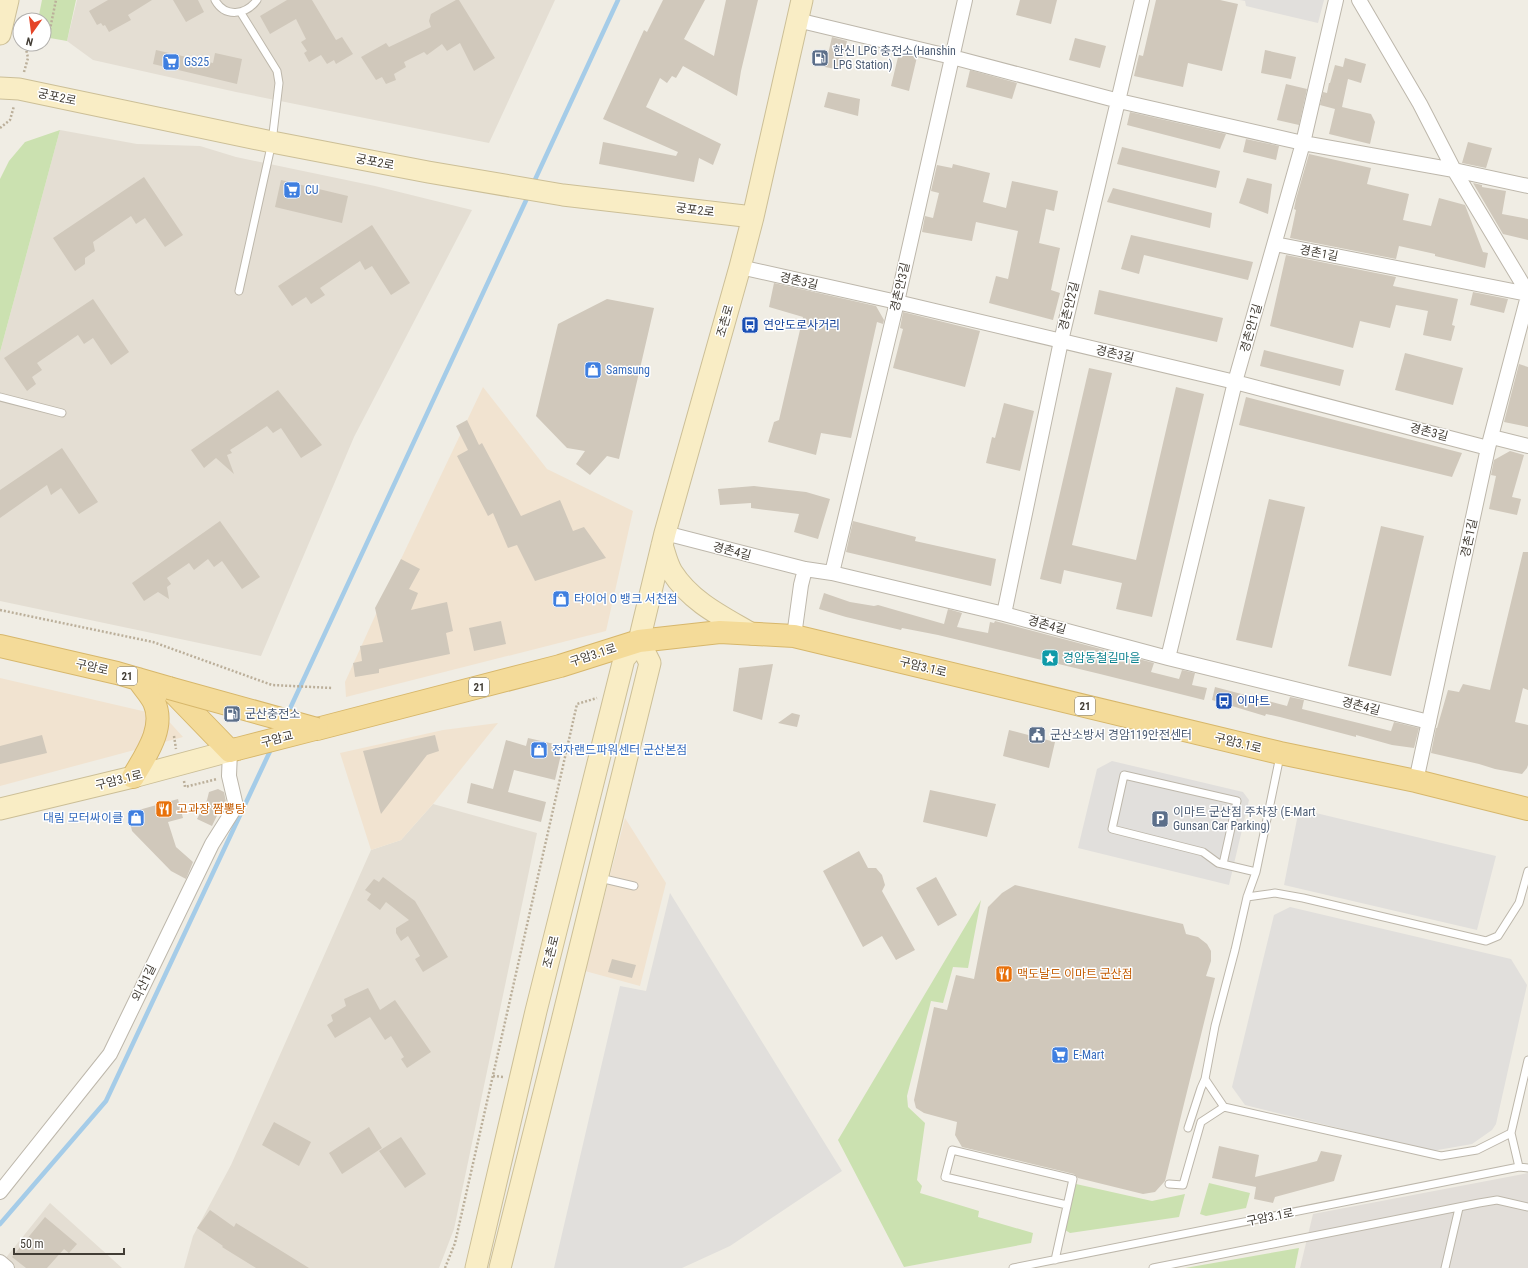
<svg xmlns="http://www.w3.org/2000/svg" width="1528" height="1268" viewBox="0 0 1528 1268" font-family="'Roboto Condensed','Noto Sans KR',sans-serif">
<rect width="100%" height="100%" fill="#f0ede4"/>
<path fill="#e4ded3" d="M77 0H555L489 143 236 92 93 60 67 41Z
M60 130 137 144 200 146 236 157 375 186 472 210 354 437 261 656 0 601V352Z
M433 804 537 833 454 1229 439 1268H184L193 1236 231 1165 371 850 401 840Z
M50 1203 122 1268H13L4 1260Z"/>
<path fill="#f1e3d0" d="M483 387 547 469 633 511 606 631 346 697 345 682 401 559Z
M0 678 164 716 183 737 0 786Z
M498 723 433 804 401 840 371 850 340 753 443 730Z
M625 818 666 883 640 986 585 971Z"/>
<path fill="#e2ded9" d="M1528 1173V1268H1300L1313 1214Z"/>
<path fill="#cbe1b0" d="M42 0H76L67 41 44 37V20H38Z
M60 130 0 352V179L9 161 25 142Z
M981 900 968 968 953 967 943 1003 931 1001 907 1096 908 1107 925 1123 917 1180 922 1186 920 1193 979 1211 978 1217 1033 1233 1031 1243 904 1267 838 1140Z
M1209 1183 1250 1193 1246 1208 1206 1216 1200 1214Z
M1076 1184 1152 1201 1185 1194 1179 1217 1070 1233 1065 1230Z
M1299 1248 1295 1268H1185Z"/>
<path fill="#e1dfdc" d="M1240 0H1324L1318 23 1246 6 1245 1Z
M1112 761 1243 792 1249 800 1229 885 1078 848 1097 769Z
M1299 809 1496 856 1477 930 1284 885Z
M670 893 842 1171 730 1246 682 1268H554L620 986 646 991Z
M1290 907 1511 959 1527 985 1496 1124 1492 1130 1472 1144 1432 1151 1245 1105 1232 1087 1274 915Z"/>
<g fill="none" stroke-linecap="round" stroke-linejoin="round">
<path stroke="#a5cce8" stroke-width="4.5" d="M533 184 618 0
M287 715 529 194
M0 1224 106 1101 272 747"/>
</g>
<path fill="#d0c8bb" d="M108 0H152L128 15 131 20 109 32 105 25 103 26 101 23 97 25 89 11Z
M173 0H198L204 12 186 22Z
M287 0H312L336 40 342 37 353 54 336 64 334 60 327 64 321 55 309 62 304 53 307 51 301 42 306 39 296 19 270 34 260 16Z
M456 0H459L495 58 474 71 460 43 447 51 442 44 427 55 424 52 404 62 406 67 394 74 396 80 386 84 382 77 376 80 361 57 386 43 389 47 431 27 429 21 431 14Z
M663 0H705L684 39 714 56 726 0H758L741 71 737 96 683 66 676 78 672 76 667 83 660 78 646 107 721 144 713 165 699 158 694 182 599 164 603 142 676 156 678 152 603 119 644 30 647 32Z
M1020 0H1057L1051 24 1016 15Z
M1156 0H1220L1238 4 1222 71 1188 63 1183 87 1134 76 1139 55 1143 56Z
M832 37 847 41 840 70 825 67Z
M1075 38 1106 46 1100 68 1069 60Z
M156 50 213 63 215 53 242 59 237 84 153 64Z
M1265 50 1296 57 1291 79 1261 73Z
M899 53 917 57 909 91 891 86Z
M1345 58 1366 64 1361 83 1348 79 1342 107 1371 114 1375 122 1370 144 1329 134 1335 109 1320 105 1323 92 1327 93 1329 83H1330L1335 65 1343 67Z
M970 70 1017 83 1012 99 966 87Z
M1286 84 1307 89 1299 125 1277 120Z
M828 92 860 99 858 116 824 107Z
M1130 112 1226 134 1220 149 1127 125Z
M1246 139 1279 146 1276 160 1243 152Z
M1468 142 1492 148 1486 168 1462 163Z
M1122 147 1220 171 1216 188 1117 164Z
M1309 154 1371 168 1367 184 1409 194 1403 220 1431 226 1439 198 1465 205 1483 252 1488 253 1485 268 1435 256V254L1399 246 1396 259 1290 238 1296 210 1294 209 1296 199Z
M953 164 990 173 983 202 1006 208 1012 181 1058 191 1054 211 1046 209 1039 243 1060 248 1051 290 1060 293 1053 320 989 303 996 276 1008 279 1018 231 976 222 972 241 922 232 925 216 933 218 939 193 931 191 937 165 952 168Z
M144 177 183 235 165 247 145 218 136 224 131 216 93 242 95 251 85 258V264L75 271 53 238Z
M1247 178 1272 184 1268 214 1239 203Z
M281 180 348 196 342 223 275 207Z
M1473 183 1482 185V187L1506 191 1502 214 1528 219V240L1503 234Z
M1113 188 1212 213 1210 228 1107 202Z
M372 225 410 283 391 295 372 266 365 270 360 261 320 288 325 295 311 304 306 297 292 306 278 286Z
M1131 235 1253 262 1248 280 1144 255 1139 274 1121 269Z
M1286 255 1396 277 1393 286 1458 299 1452 325 1455 326 1451 341 1423 335 1428 311 1396 305 1390 328 1360 321 1353 348 1270 326Z
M774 283 876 306 884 320 883 324 877 322 851 438 821 433 816 455 768 442 774 422 779 420 803 317 769 307Z
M1099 290 1223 318 1217 342 1094 314Z
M1473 292 1508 299 1504 313 1470 305Z
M93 299 129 352 111 365 93 338 84 344 78 335 37 363 42 370 32 377 36 384 27 391 4 358Z
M607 299 654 308 619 459 607 456 590 475 576 464 585 451 567 448 536 416 558 324Z
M903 312 980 331 965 387 893 368 903 329 900 328Z
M1264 350 1344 370 1340 386 1260 366Z
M1405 353 1463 368 1453 405 1395 390Z
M1519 364 1528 367V427L1504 422Z
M1089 368 1112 373 1072 545 1136 560 1176 387 1204 394 1152 617 1116 609 1122 583 1064 570 1061 584 1040 579Z
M278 390 322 445 301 458 281 428 273 433 267 426 230 450 232 453 227 455 234 474 216 458 204 468 191 450Z
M1246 397 1462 453 1452 477 1239 425Z
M1004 403 1034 411 1020 471 986 463 992 437 995 438Z
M467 420 479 445 482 443 521 516 560 500 573 531 584 527 606 558 535 581 517 545 508 548 493 513 488 516 457 456 468 450 456 426Z
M62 448 98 502 79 514 61 488 51 495 47 485 0 518V490Z
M1510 451 1524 455 1512 497 1521 499 1517 515 1489 509 1496 476 1491 475 1494 460Z
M754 486 806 492 830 499 818 539 794 532 799 514 751 508V503L720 505 718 489Z
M1269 499 1305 507 1272 648 1236 640Z
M220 521 260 577 242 589 222 561 214 567 208 559 194 570 189 563 167 578 171 584 167 587 169 599 158 592 144 601 132 583Z
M853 521 916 537 915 541 996 559 991 586 846 552Z
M1381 526 1424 536 1391 676 1348 666Z
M1523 552H1528V690L1523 688 1515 722 1528 725V765L1527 768 1522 774 1495 769 1479 764 1431 753 1436 728H1437L1448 690 1459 692 1463 684 1490 690Z
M401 559 420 569 409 589 418 593 411 610 447 602 453 631 446 633 450 654 379 669V673L355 677 353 663 362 661 360 646 383 642 375 608Z
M824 593 850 602 874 606 878 605 944 624 948 609 962 613 957 627 988 633 990 622 994 623 995 621 1154 663 1151 672 1179 679 1182 670 1195 673 1192 685 1207 688 1204 700 1100 674 938 635 902 628 901 630 846 617 819 609Z
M501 621 506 644 474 651 469 628Z
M773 664 762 720 733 711 739 668Z
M1215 687 1287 706 1290 697 1304 700 1302 709 1391 731 1394 722 1419 728 1414 748 1392 745 1356 735V737L1280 717 1266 714 1265 716 1212 700Z
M792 713 800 715 797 727 778 723Z
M1009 730 1055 742 1049 768 1003 756Z
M42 735 47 753 0 764V746Z
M435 735 439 751 427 755 381 814 363 751Z
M528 738 563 746 555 780 514 770 508 792 546 802 541 822 467 803 471 783 493 789 506 740 526 746Z
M218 789 224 792 226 802 225 804 223 803 212 826 197 819 207 800 209 792Z
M930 790 996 804 987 837 923 822Z
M178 799 183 818 168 822 176 847 193 862 186 879 171 871 132 831 128 813Z
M859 851 868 868H876L882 875 885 885 882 891 915 950 896 960 882 936 863 947 823 871Z
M383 877 415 901 448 957 423 972 415 959 420 956 408 936 401 941 396 933V928L409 920 386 902 380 910 367 900 371 894 365 890 374 879 379 882Z
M936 877 957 915 938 926 916 888Z
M1015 885 1183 924 1186 934 1198 937 1207 944 1211 951V961L1206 976 1215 978 1165 1181 1155 1192 1143 1194 1078 1178 1074 1174 962 1147 955 1135 957 1122 924 1113 916 1108 914 1100 934 1007 947 1010 956 975 974 979 988 907 1002 893Z
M612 959 636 965 632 978 608 972Z
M368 988 380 1010 395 1000 431 1052 407 1068 401 1059 404 1057 391 1036 385 1040 370 1017 335 1038 327 1025 333 1021 331 1015 346 1006 344 999Z
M274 1122 311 1142 299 1166 262 1145Z
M369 1127 382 1148 342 1174 329 1153Z
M401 1137 426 1174 405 1188 379 1151Z
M1219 1146 1259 1155 1255 1177 1279 1171 1317 1161 1321 1151 1342 1155 1334 1181 1275 1197 1273 1203 1254 1199 1256 1187 1212 1178Z
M210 1210 234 1227 236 1223 309 1268H256L222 1247 223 1246 197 1228Z
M45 1217 77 1244 69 1253 64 1249 47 1268H26L12 1257Z"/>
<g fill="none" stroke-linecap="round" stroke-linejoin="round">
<defs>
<path id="lane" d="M215 0C225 18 246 15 257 0
M239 291 272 142 279 83 277 71 241 13
M0 397 62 413
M1280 756 1256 872 1247 897 1235 950 1215 1026 1205 1079 1224 1107 1441 1156 1477 1150 1511 1133
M1223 864 1237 801 1124 775 1112 829 1203 852 1218 863 1256 872
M601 875 604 879 634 886
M1247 897 1275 893 1303 898 1486 941 1498 936 1519 903 1528 871
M1188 1128 1201 1088 1205 1079
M1519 1167 1511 1133 1528 1060
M1169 1184 1183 1185 1201 1122 1224 1107
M1055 1260 1073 1179 952 1150 945 1177 1067 1205
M1013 1268 1519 1167 1528 1168
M1153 1268 1479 1203 1497 1200 1528 1207
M1445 1268 1459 1208"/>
<path id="street" d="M1359 0 1420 104 1454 170 1528 293
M797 20 952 57 1119 101 1303 143 1454 170 1528 186
M1275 244 1528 294
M740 267 897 302 1235 382 1488 448
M1492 437 1528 446
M665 533 805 569 832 573 1004 614 1168 658 1429 722
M832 573 897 302 965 0
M1004 614 1061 341 1142 0
M794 636 801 585 805 569
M1168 658 1235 382 1303 143 1336 0
M1416 781 1488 448 1528 296
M0 1192 110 1054 212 844 236 806 229 776 230 751
M0 1262 7 1268"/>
<path id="secondary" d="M0 34 8 0
M0 88 19 89 57 97 272 142 428 172 563 195 753 217
M662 545C665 554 667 564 672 572 691 602 723 617 752 634
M0 809 133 777 230 751
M476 1268 536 1011 624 659 639 641 665 533 740 267 753 217 802 0
M500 1268 562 1021 650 663 639 641"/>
<path id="primary" d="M0 646 117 673 169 688 230 751 237 749
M317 729 560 666 639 641 720 632 794 636 1280 753 1416 781 1528 809
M133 777C145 756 166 728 154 702 150 694 143 687 138 679"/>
</defs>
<use href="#lane" stroke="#bdb7ab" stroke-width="9"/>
<use href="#street" stroke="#bdb7ab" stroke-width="16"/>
<use href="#secondary" stroke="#ccbf97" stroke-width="23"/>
<use href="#primary" stroke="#d7b76b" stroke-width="24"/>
<path stroke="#bbaf9a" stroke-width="2.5" stroke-dasharray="2 2" stroke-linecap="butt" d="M49 34 56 0
M24 72 28 58 25 44
M0 128 10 120 14 106
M0 610 153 642 272 685 332 688
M174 736 176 749
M184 781 185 787 217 779
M493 1076 504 1077
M445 1268 455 1243 577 704 597 698"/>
<use href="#lane" stroke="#fff" stroke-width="7"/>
<use href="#street" stroke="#fff" stroke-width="14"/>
<use href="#secondary" stroke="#f9edc5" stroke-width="21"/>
<use href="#primary" stroke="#f4db99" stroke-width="22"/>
<defs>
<path id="primary-bridge" d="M169 688 317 729
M237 749 315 729"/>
</defs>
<use href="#primary-bridge" stroke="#d7b76b" stroke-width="24" stroke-linecap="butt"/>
<use href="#primary-bridge" stroke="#f4db99" stroke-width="22"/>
</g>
<defs>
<symbol id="fuel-square" viewBox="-11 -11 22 22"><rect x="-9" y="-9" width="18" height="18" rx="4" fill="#5c6f8a" stroke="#fff"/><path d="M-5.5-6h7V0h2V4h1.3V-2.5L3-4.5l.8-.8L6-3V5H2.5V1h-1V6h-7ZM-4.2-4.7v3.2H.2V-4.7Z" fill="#fff"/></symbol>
<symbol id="supermarket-square" viewBox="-11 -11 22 22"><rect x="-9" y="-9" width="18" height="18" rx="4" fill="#3f7fe0" stroke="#fff"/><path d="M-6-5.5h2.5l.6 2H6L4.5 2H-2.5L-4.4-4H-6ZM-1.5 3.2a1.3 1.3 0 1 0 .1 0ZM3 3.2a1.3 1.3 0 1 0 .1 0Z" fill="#fff"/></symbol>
<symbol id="bus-square" viewBox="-11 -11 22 22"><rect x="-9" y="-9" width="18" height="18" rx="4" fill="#1a4fb4" stroke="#fff"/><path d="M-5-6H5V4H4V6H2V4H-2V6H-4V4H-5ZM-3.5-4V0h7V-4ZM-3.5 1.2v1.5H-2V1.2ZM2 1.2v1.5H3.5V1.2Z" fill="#fff"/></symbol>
<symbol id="shop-square" viewBox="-11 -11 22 22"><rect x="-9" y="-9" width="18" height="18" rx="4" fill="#3f7fe0" stroke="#fff"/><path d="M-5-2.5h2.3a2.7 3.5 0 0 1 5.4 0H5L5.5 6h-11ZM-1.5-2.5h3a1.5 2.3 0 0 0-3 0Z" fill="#fff"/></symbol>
<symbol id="sight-square" viewBox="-11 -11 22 22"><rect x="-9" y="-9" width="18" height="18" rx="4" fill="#0f9aa8" stroke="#fff"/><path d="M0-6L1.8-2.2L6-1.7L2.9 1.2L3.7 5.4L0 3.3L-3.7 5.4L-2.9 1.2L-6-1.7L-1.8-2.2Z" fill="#fff"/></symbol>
<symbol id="civic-square" viewBox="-11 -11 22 22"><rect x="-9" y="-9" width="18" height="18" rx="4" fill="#5c6f8a" stroke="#fff"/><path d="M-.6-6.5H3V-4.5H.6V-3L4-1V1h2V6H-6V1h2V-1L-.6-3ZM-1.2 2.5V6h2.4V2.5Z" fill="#fff"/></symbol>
<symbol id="restaurant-square" viewBox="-11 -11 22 22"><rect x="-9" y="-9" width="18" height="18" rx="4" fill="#e8710a" stroke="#fff"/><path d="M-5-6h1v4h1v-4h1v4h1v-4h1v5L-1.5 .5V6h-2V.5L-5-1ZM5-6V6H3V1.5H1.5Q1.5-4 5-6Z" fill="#fff"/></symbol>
<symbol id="parking-square" viewBox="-11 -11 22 22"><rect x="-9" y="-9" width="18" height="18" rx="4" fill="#5c6f8a" stroke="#fff"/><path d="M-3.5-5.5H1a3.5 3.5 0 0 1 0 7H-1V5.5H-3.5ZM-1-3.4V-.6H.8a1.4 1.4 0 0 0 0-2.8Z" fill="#fff"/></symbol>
</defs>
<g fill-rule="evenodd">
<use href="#fuel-square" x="810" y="48" width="20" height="20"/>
<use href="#supermarket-square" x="161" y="52" width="20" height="20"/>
<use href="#supermarket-square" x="282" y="180" width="20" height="20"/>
<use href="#bus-square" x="740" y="315" width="20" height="20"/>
<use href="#shop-square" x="583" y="360" width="20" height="20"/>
<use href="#shop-square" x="551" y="589" width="20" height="20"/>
<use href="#sight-square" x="1040" y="648" width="20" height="20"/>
<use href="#bus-square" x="1214" y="691" width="20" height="20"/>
<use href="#fuel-square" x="222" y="704" width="20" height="20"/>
<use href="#civic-square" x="1027" y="725" width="20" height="20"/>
<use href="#shop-square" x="529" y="740" width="20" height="20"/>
<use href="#restaurant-square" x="154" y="799" width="20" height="20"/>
<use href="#shop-square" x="126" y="808" width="20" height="20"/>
<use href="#parking-square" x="1150" y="809" width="20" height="20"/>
<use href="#restaurant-square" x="994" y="964" width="20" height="20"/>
<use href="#supermarket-square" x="1050" y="1045" width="20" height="20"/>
</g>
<g text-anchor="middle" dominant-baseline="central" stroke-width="3" stroke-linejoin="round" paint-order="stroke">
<g fill="#fff" stroke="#7b7772" stroke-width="1">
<rect x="117" y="667" width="20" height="18" rx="3"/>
<rect x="469" y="678" width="20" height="18" rx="3"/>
<rect x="1075" y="697" width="20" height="18" rx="3"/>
</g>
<g font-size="11" font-weight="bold" fill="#423d35">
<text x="127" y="676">21</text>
<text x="479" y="687">21</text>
<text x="1085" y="706">21</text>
</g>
<g font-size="12" fill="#4e5e75" stroke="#fff" text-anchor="start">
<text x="833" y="51">한신 LPG 충전소(Hanshin<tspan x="833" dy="14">LPG Station)</tspan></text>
<text x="245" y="714">군산충전소</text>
<text x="1050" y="735">군산소방서 경암119안전센터</text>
<text x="1173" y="812">이마트 군산점 주차장 (E-Mart<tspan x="1173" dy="14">Gunsan Car Parking)</tspan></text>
</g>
<g font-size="12" fill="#366cbe" stroke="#fff" text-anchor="start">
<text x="184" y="62">GS25</text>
<text x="305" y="190">CU</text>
<text x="606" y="370">Samsung</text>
<text x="574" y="599">타이어 O 뱅크 서천점</text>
<text x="552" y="750">전자랜드파워센터 군산본점</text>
<text x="123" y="818" text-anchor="end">대림 모터싸이클</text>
<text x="1073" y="1055">E-Mart</text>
</g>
<g font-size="12" fill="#423d35" stroke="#fff">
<text transform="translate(57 97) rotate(12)">궁포2로</text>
<text transform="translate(375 162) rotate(11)">궁포2로</text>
<text transform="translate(695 210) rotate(7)">궁포2로</text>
<text transform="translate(1319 253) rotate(11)">경촌1길</text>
<text transform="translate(799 281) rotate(13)">경촌3길</text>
<text transform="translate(900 287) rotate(-77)">경촌안3길</text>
<text transform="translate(1069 306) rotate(-76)">경촌안2길</text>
<text transform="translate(725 321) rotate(-74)">조촌로</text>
<text transform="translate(1251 328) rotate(-74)">경촌안1길</text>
<text transform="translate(1115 354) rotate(13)">경촌3길</text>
<text transform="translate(1429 432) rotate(14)">경촌3길</text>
<text transform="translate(1469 538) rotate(-78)">경촌1길</text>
<text transform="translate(732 551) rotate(14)">경촌4길</text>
<text transform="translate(1047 625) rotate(15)">경촌4길</text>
<text transform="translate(593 655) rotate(-18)">구암3.1로</text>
<text transform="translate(92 667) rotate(13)">구암로</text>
<text transform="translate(923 667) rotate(14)">구암3.1로</text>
<text transform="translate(1361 706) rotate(14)">경촌4길</text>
<text transform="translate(277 739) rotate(-14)">구암교</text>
<text transform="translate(1238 743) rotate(14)">구암3.1로</text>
<text transform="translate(119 780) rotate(-14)">구암3.1로</text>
<text transform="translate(551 952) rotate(-76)">조촌로</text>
<text transform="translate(144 983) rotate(-64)">외산1길</text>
<text transform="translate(1270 1217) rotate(-11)">구암3.1로</text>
</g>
<g font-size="12" fill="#164399" stroke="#fff" text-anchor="start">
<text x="763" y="325">연안도로사거리</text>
<text x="1237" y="701">이마트</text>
</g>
<g font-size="12" fill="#0d838f" stroke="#fff" text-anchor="start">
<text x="1063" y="658">경암동철길마을</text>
</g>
<g font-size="12" fill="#c56008" stroke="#fff" text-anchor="start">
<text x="177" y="809">고과장 짬뽕탕</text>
<text x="1017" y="974">맥도날드 이마트 군산점</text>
</g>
</g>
<g transform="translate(32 32) rotate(194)"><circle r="19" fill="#ffffff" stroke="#b3b1ae"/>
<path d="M0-3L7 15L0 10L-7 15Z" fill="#e54427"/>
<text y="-6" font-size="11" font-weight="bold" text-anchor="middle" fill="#423d35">N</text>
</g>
<path d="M14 1248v6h110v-6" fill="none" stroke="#423d35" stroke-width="2"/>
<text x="20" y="1248" font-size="12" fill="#423d35" stroke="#ffffff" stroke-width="3" paint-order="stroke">50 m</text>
</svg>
